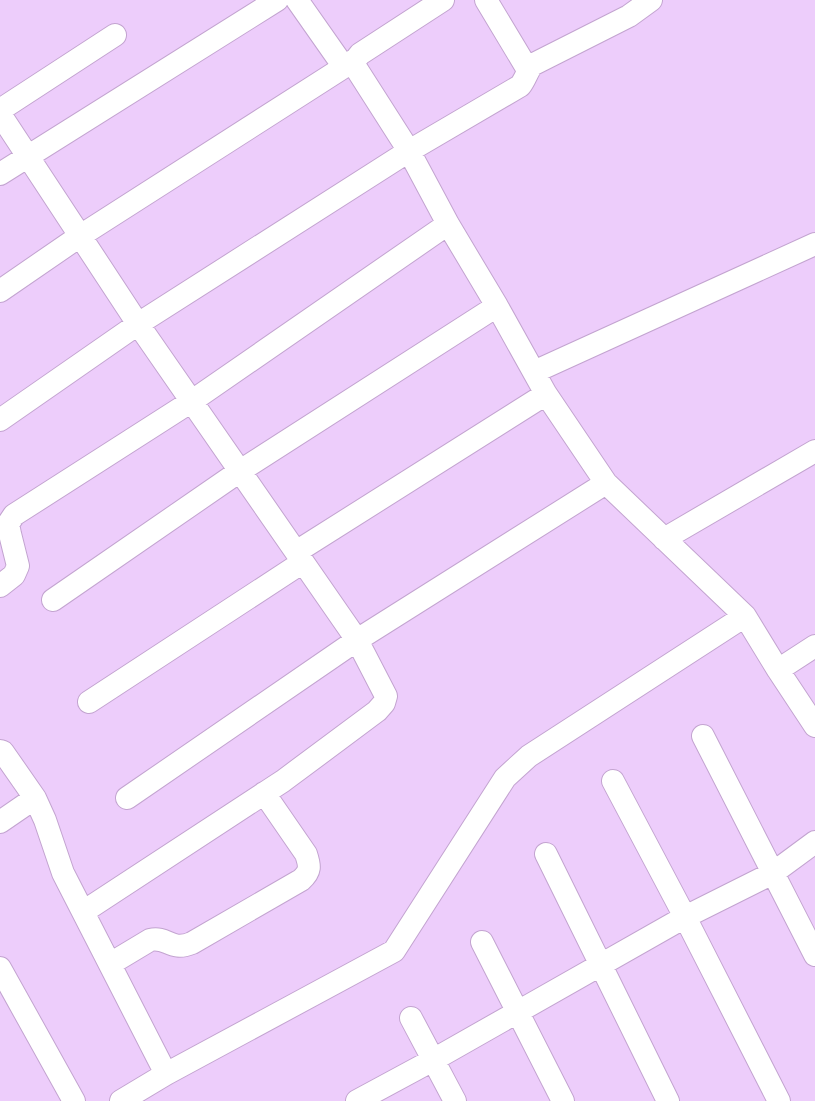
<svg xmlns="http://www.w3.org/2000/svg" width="815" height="1101" viewBox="0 0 815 1101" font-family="'Public Sans',sans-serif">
<rect width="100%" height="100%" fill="#edcdfb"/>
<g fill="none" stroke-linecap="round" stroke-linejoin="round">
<defs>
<path id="minor" d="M297 0 344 67
M486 0 528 70
M356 59 354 64 356 68 409 151 448 224 497 306 546 394 606 483 745 616 778 670 815 726
M0 110 115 35
M0 114 138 324 357 640 386 696 384 703 377 711 283 781 83 912
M0 174 277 0
M0 291 80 236 344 67 356 59 360 54 443 0
M534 372 815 244
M0 420 138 324 409 151 520 86C525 80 527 72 532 65L629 16 651 0
M664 539 815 451
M296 552 546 394
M0 586 14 575 18 566 10 534 8 524 14 515 192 401 448 224
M53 600 240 471 497 306
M778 670 815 646
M89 702 303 562
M703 736 815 955
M0 751 3 752 35 798 45 820 63 873 166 1074
M613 781 685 917 779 1101
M127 798 357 640 606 483
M0 822 35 798
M546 854 668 1101
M482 942 563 1101
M110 964 150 940C168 936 170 952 192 943L301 880C311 871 310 866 306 854L264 793
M0 968 74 1101
M411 1018 455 1101
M121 1101 166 1074 394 951 505 778 529 756 745 616
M357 1101 433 1060 685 917 773 873 815 842"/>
</defs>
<use href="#minor" stroke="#c3a4d0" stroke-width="24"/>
<use href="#minor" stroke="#fff" stroke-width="22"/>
</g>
</svg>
